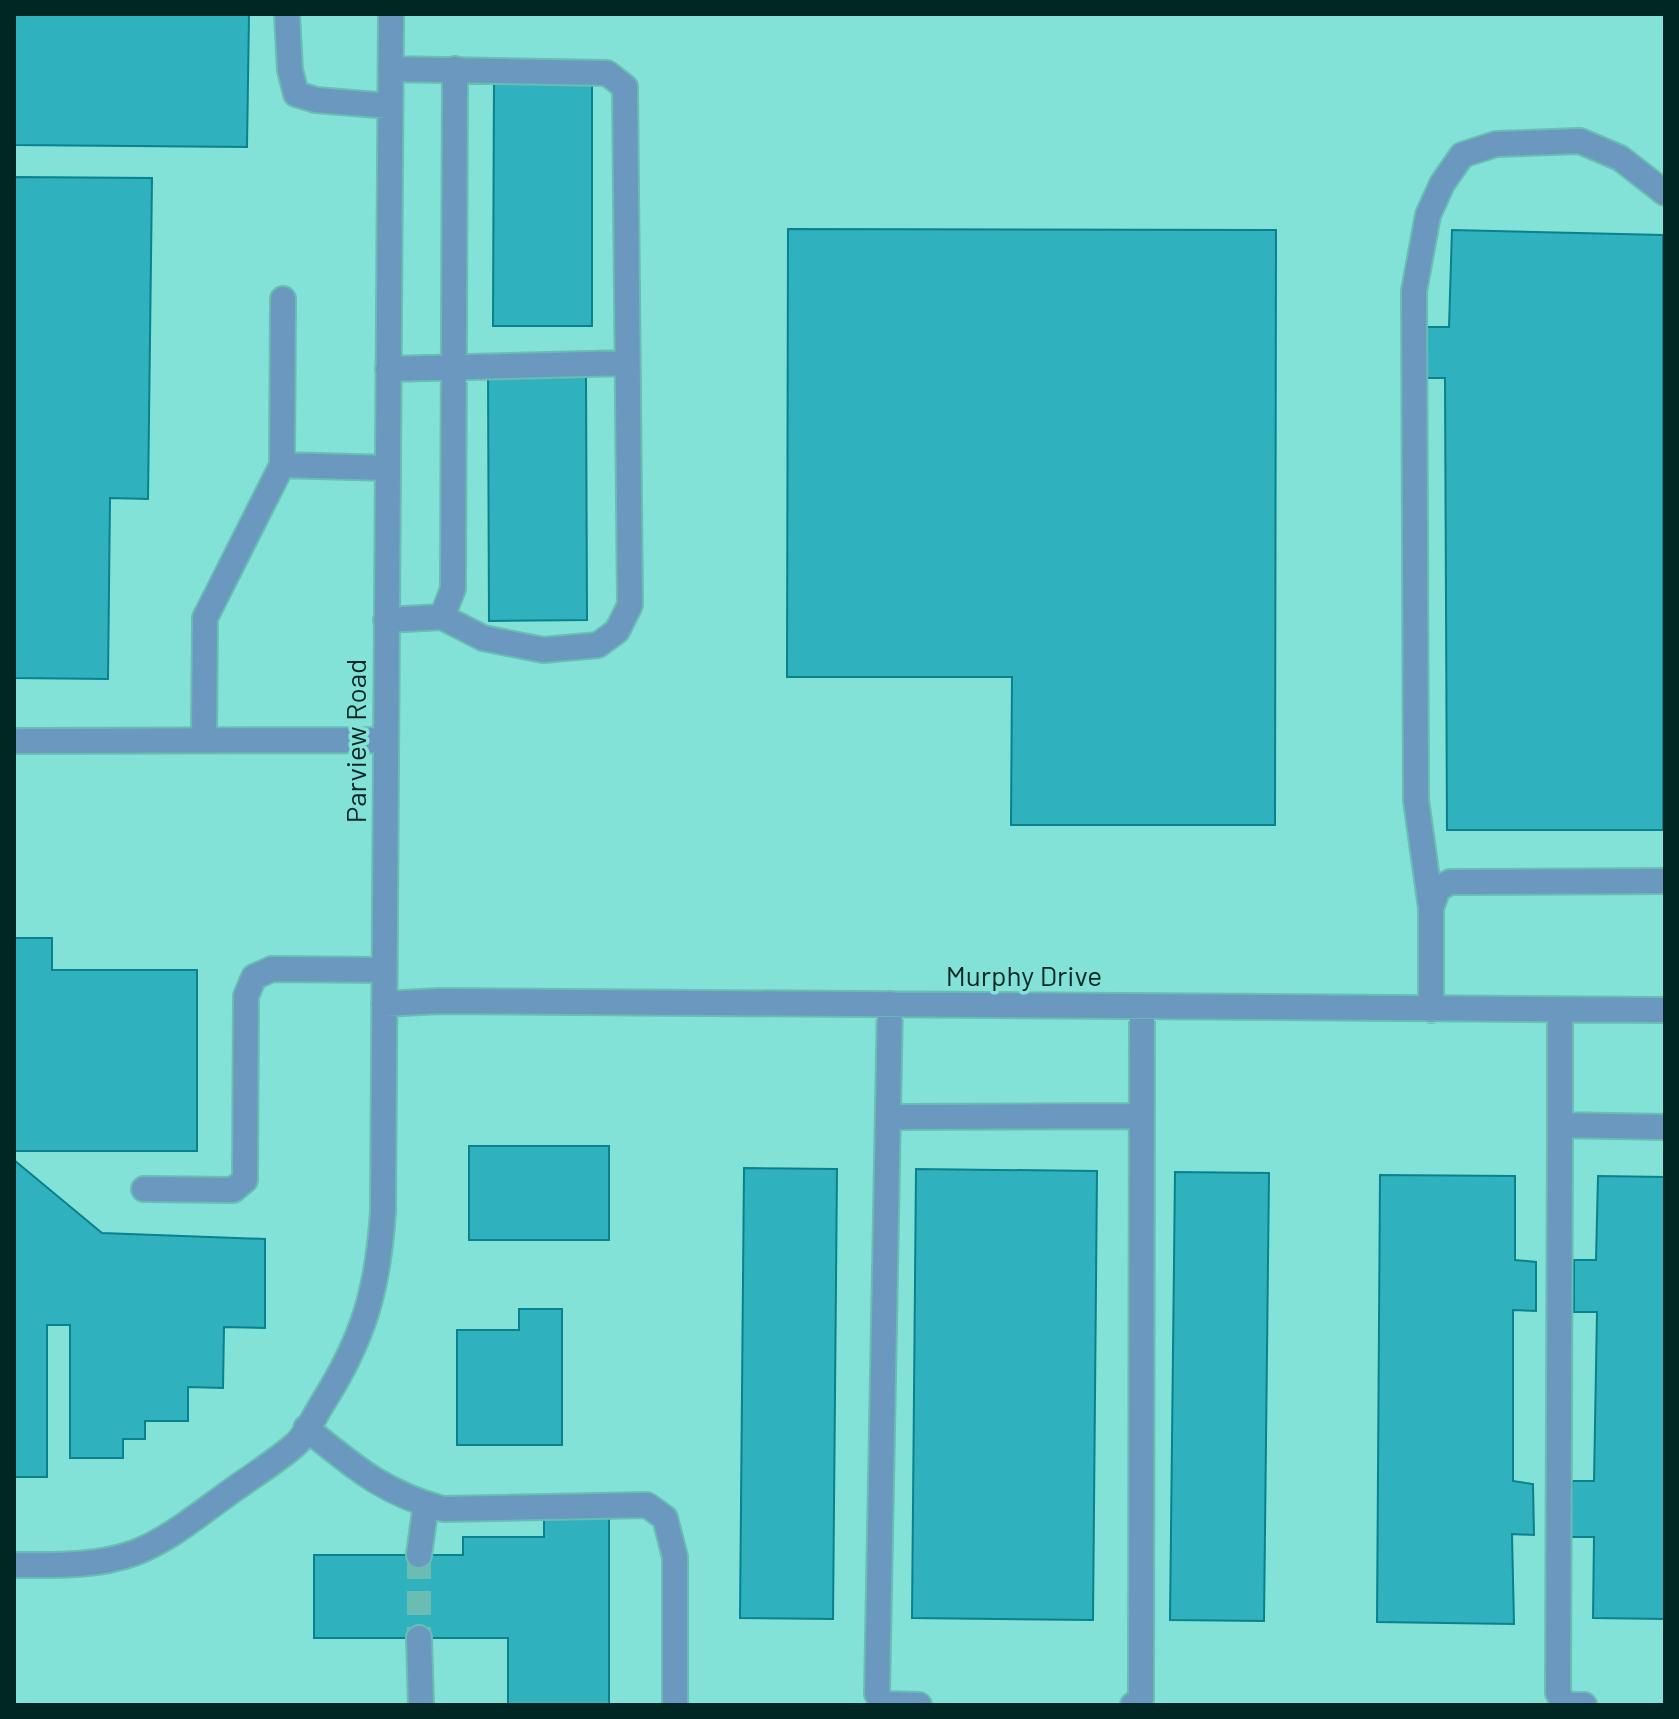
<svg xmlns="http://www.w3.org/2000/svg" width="1679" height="1719" viewBox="0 0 1679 1719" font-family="Barlow,sans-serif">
<rect width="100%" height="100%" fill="#83e2d7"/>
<path fill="#2fb1be" stroke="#0a818c" stroke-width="2" d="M14 14H249L247 147 14 145Z
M494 75H592V326H493Z
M14 177 152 178 148 499 110 498 108 679 14 678Z
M788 229 1276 230 1275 825H1011L1012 677H787Z
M1452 230 1663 235V830H1447L1445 378H1426V327H1449Z
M488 372H586L587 620 489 621Z
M14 938H52V970H197V1151H14Z
M469 1146H609V1240H469Z
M14 1160 102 1233 265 1239V1328L224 1327 223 1388 188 1387V1421H145V1439H123V1458H70V1325H47V1477H14Z
M744 1168 837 1169 833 1619 740 1618Z
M916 1169 1097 1171 1093 1620 912 1618Z
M1175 1172 1269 1173 1264 1621 1170 1620Z
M1380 1175 1515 1176V1260L1536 1262V1311L1513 1310V1481L1533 1484 1534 1535 1512 1534 1514 1624 1377 1622Z
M1598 1176 1665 1177V1619L1593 1618 1594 1537H1570L1572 1481H1594L1597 1312H1574V1260H1596Z
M519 1309H562V1445H457V1330H519Z
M544 1514H609V1705H508V1638H314V1555H463V1537H544Z"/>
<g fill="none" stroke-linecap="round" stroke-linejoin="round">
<path stroke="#69bdb3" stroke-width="24" stroke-dasharray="24 12" stroke-linecap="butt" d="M419 1555V1638"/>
<defs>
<path id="minor" d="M287 14 290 70 296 94 316 100 390 106
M388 369 627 363
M282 465 388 468
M442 617 453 589 455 69
M386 620 442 617 483 638 543 650 598 645 617 631 630 605 625 87 607 73 391 69
M204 740 205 618 282 465 283 299
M14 741 386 740
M1431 908 1416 800 1414 291 1428 215 1442 184 1462 155 1496 144 1580 141 1620 158 1665 193
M384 1004 440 1001 1665 1010
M890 1004 877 1694 883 1704 919 1705
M1431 1010V908L1438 889 1450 882 1665 881
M1560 1010V1125L1665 1127
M888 1117 1141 1116
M1560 1125 1558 1693 1565 1705H1584
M144 1189 233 1190 245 1180 246 996 254 977 272 969 384 970
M306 1428C353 1466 383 1493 443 1509L647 1505 665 1518 675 1557V1705
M419 1555 426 1504
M14 1565C54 1565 95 1567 134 1553 168 1540 197 1516 226 1495 249 1478 274 1463 295 1445 306 1435 314 1417 322 1404 364 1338 378 1289 383 1211L391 14
M419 1638 421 1705
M1133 1705 1141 1699 1142 1006"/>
</defs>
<use href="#minor" stroke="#69bdb3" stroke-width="28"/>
<use href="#minor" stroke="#6b98bf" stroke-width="24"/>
</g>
<g text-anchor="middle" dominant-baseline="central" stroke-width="7" stroke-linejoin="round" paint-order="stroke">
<g font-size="28" fill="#002723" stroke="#83e2d7">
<text transform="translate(355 741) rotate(-90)">Parview Road</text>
<text x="1024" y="975">Murphy Drive</text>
</g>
</g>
<rect width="1679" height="1719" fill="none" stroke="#002723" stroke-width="32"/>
</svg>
